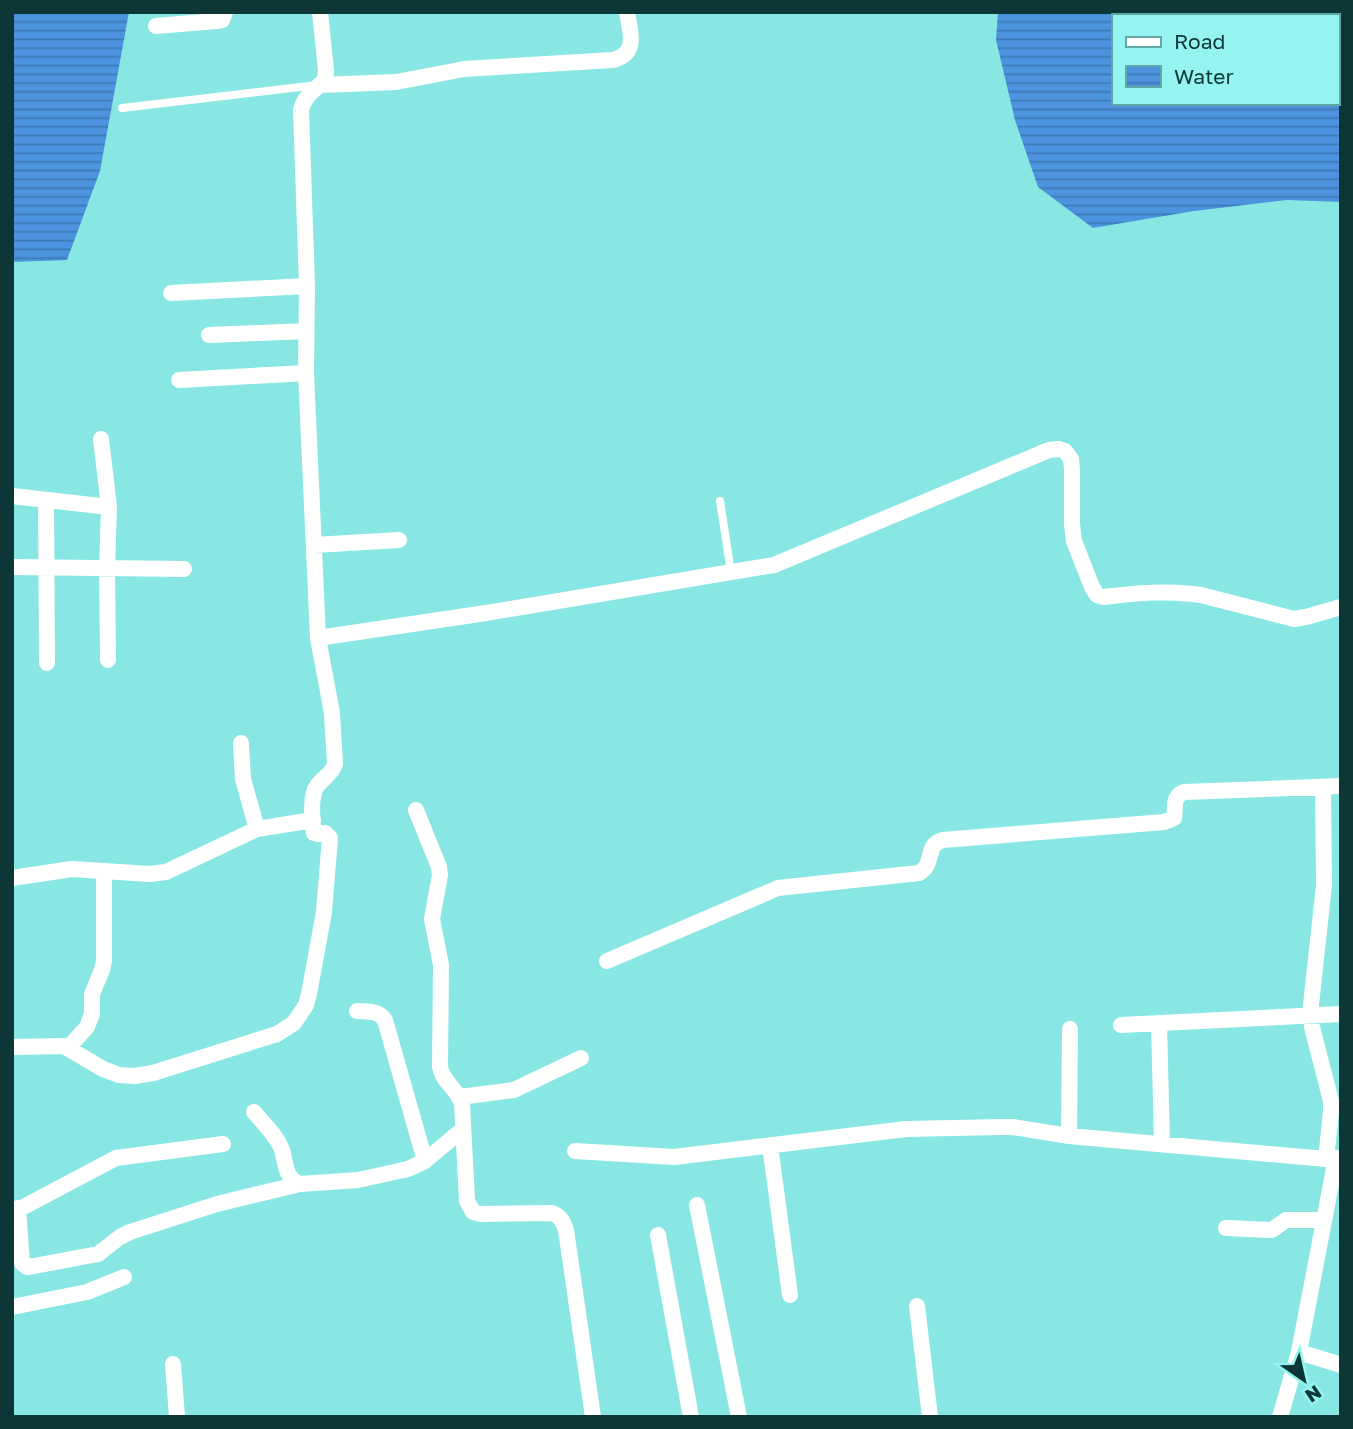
<svg xmlns="http://www.w3.org/2000/svg" width="1353" height="1429" viewBox="0 0 1353 1429" font-family="'Golos Text',sans-serif">
<defs>
<pattern id="water-rules" width="6" height="5" patternUnits="userSpaceOnUse" patternTransform="scale(1.75)"><rect width="6" height="5" fill="#4d93df"/><path d="M0 2.5h6" fill="none" stroke="#3e79b6"/></pattern>
</defs>
<rect width="100%" height="100%" fill="#88e7e3"/>
<path fill="url(#water-rules)" fill-rule="evenodd" d="M12 12H129L100 171 67 260 12 262Z
M998 12H1341V202L1287 200 1194 211 1093 228 1038 187 1015 120 996 40ZM1113 16H1337V103H1113Z"/>
<g fill="none" stroke-linecap="round" stroke-linejoin="round">
<path stroke="#fff" stroke-width="8" d="M122 108 317 85
M720 501 731 572"/>
<path stroke="#fff" stroke-width="16" d="M156 26 216 21 222 20 225 12
M320 85 396 82 464 69 613 60C639 53 630 32 627 12
M171 293 307 286
M209 335 306 331
M179 380 306 373
M101 439 109 507 107 568 108 660
M12 496 109 507
M46 500 47 663
M314 545 399 540
M12 567 184 569
M318 638 486 613 774 565 1049 450 1059 449 1065 451 1071 459 1072 469V524L1074 541 1092 587 1097 595 1104 597C1136 593 1169 590 1201 595L1294 619 1306 617 1341 607
M241 743 243 779 257 829
M1323 787 1324 885 1311 1005 1312 1027 1331 1101V1112L1326 1159
M416 810 439 867 440 875 432 919 441 965 440 1067C443 1083 458 1089 462 1104L467 1201 473 1212 481 1214 552 1213C560 1216 563 1221 566 1230L593 1417
M12 878 72 869 150 874 166 872 257 829 313 820
M607 961 778 888 919 873C936 863 924 845 943 840L1164 822 1174 818C1176 806 1172 797 1184 792L1341 786
M357 1011C369 1012 378 1010 385 1020L425 1161
M1159 1023 1162 1144
M1121 1025 1341 1014
M12 1047 64 1046 103 1069 119 1075 135 1076 153 1073 277 1034 294 1023 306 1005 309 994 324 912 330 838 325 833 317 834 314 833C312 822 310 795 317 786 323 778 332 774 335 764L332 713 318 638 306 373 307 286 301 110C304 96 315 90 325 80L326 70 320 12
M68 1048 87 1027 92 1014V994L102 970 104 961V871
M460 1097 514 1090 581 1058
M254 1112C264 1124 277 1136 282 1150 286 1163 285 1179 300 1184L358 1180 408 1169 425 1161 463 1129
M1069 1136 1070 1029
M770 1145 790 1295
M575 1151 674 1157 906 1129 1001 1127H1013L1069 1136 1326 1159 1341 1158
M697 1205 739 1417
M18 1208 22 1263 27 1267 34 1266 98 1254 120 1237 130 1232 217 1204 300 1184
M12 1213 116 1158 223 1144
M1226 1228 1272 1230 1286 1220H1324
M658 1235 691 1417
M917 1306 930 1417
M12 1307 87 1292 124 1277
M1299 1352 1341 1365
M173 1364 177 1417
M1280 1417 1299 1352 1336 1158"/>
</g>
<rect width="1353" height="1429" fill="none" stroke="#0c3736" stroke-width="28"/>
<rect x="1112" y="14" width="228" height="91" fill="#95f4f0" stroke="#5ea8a6" stroke-width="2"/>
<rect x="1126" y="37" width="35" height="10" fill="#ffffff" stroke="#5ea8a6" stroke-width="2"/>
<text x="1174" y="49" font-size="21" fill="#0c3736">Road</text>
<rect x="1126" y="66" width="35" height="21" fill="url(#water-rules)" stroke="#5ea8a6" stroke-width="2"/>
<text x="1174" y="84" font-size="21" fill="#0c3736">Water</text>
<g transform="translate(1304 1380) rotate(146)" stroke="#95f4f0" stroke-width="5" paint-order="stroke">
<path d="M0-5L12 26L0 18L-12 26Z" fill="#0c3736"/>
<text y="-10" font-size="19" font-weight="bold" text-anchor="middle" fill="#0c3736">N</text>
</g>
</svg>
